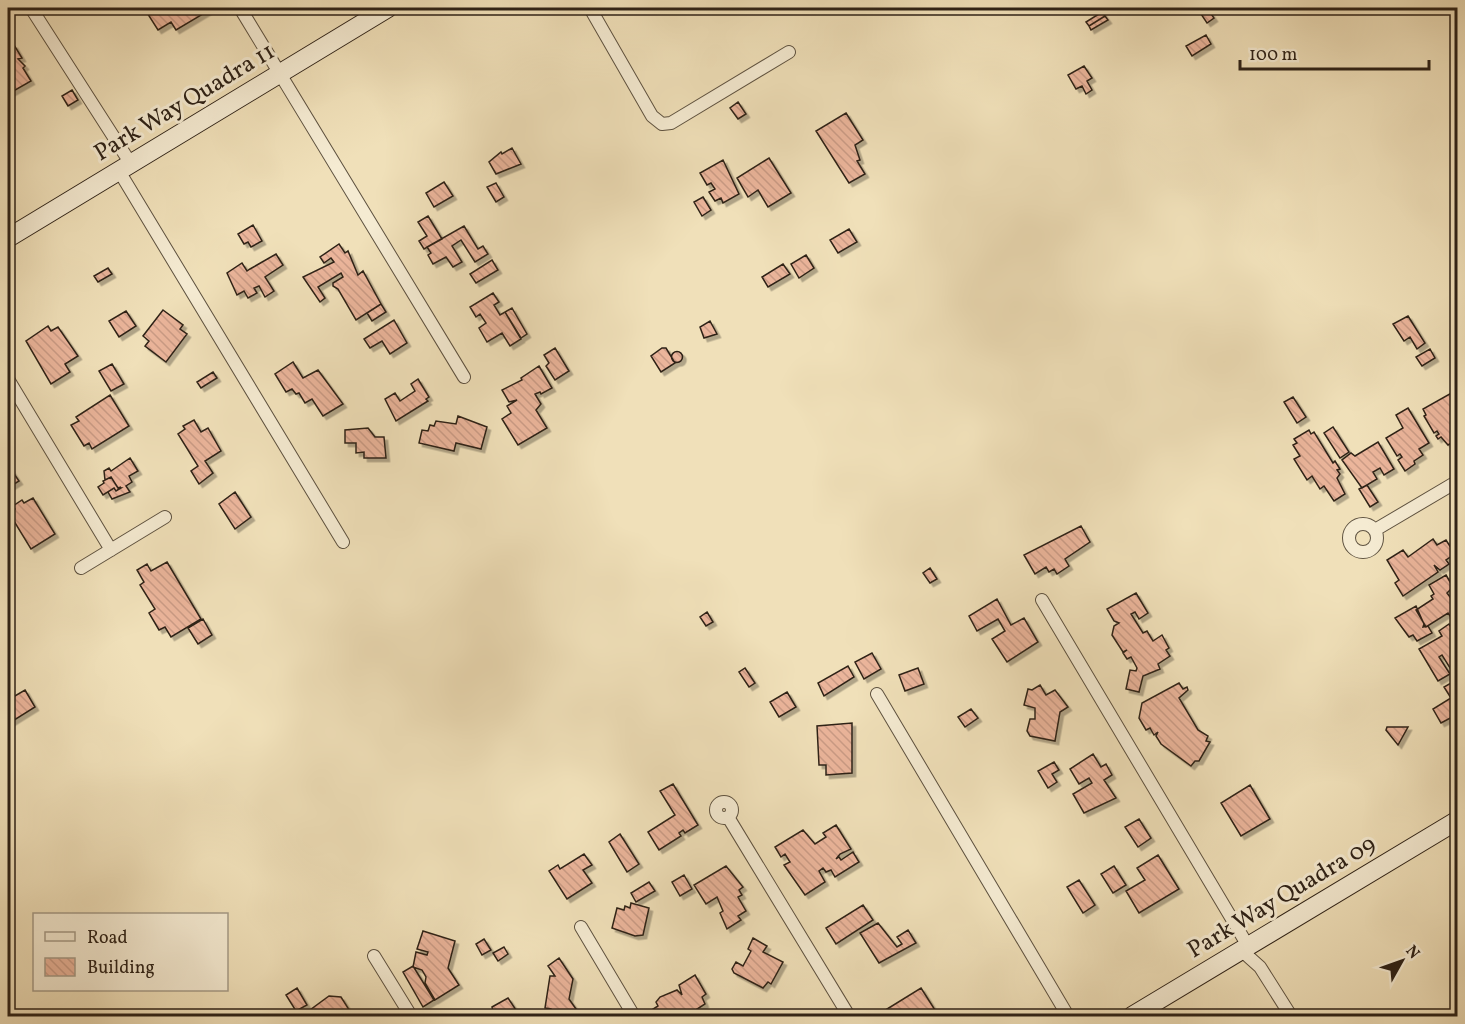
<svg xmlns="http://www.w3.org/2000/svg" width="1465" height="1024" viewBox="0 0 1465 1024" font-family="Vollkorn,serif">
<defs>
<pattern id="building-back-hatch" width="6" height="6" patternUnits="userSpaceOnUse" patternTransform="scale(1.5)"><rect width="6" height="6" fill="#ebb59b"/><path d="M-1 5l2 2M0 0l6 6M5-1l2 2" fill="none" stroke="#ca9b85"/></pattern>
<filter id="shadow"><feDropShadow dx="3.5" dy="3.5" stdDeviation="0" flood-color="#0004"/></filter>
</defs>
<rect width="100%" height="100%" fill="#f0e0b9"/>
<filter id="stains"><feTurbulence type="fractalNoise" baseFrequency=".00333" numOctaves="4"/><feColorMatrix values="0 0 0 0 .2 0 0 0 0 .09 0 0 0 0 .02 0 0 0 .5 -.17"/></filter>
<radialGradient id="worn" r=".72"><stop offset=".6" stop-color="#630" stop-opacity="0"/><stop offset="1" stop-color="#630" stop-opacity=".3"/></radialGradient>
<path fill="url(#building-back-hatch)" stroke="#2e2217" stroke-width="1.5" filter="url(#shadow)" d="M144 8H207L208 11 176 30 171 22 158 30Z
M1197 8H1207L1214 18 1207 23Z
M1102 12 1105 16 1089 26 1086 22Z
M1105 16 1108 20 1091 30 1089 26Z
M1206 35 1211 44 1192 56 1186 46Z
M14 45 22 58 18 59 25 66 23 68 31 81 8 94 10 98 8 100V67L10 65H8V49Z
M1084 66 1092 78 1087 81 1092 90 1086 94 1082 86 1076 89 1068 75Z
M72 90 78 100 68 106 62 96Z
M738 102 746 114 738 119 730 108Z
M846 113 863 140 855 145 860 160 857 161 865 174 849 183 816 131Z
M512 148 521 164 496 174 489 162 501 152 502 154Z
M769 158 791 193 768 207 758 190 748 197 737 178Z
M723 160 739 194 723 203 721 198 715 201 709 192 715 189 711 183 707 185 700 173Z
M444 182 453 196 434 207 426 193Z
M496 183 504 197 496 202 487 187Z
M703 197 711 210 702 216 694 202Z
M428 216 442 239 424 249 419 241 427 236 418 222Z
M253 225 262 241 251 247 248 242 244 244 238 234Z
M464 226 478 249 483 246 488 254 475 262 461 240 452 246 462 262 453 267 446 257 433 264 428 255 431 253 427 247Z
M849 229 857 242 838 253 830 240Z
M339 244 345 253 348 251 358 275 363 271 381 304 356 320 338 289 333 286V283L343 277 341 273 318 287 325 298 320 302 303 277 334 262 331 258 324 263 320 257Z
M276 254 283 265 265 277 274 291 265 297 259 286 254 288 257 293 248 298 244 291 237 295 227 273 242 263 247 271 250 269Z
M806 255 814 268 799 278 791 264Z
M492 260 498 270 476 283 470 274Z
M783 264 790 274 768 287 762 277Z
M108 268 112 274 98 282 94 276Z
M493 293 499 302 494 305 500 315 505 312 521 339 510 346 502 333 487 342 479 328 486 323 480 314 476 317 470 307Z
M381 304 386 312 372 321 367 313Z
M512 308 527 334 521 338 505 312Z
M163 310 183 325 180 329 187 334 166 362 145 346 149 341 143 336Z
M126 311 136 326 119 337 109 321Z
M1408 316 1425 343 1417 349 1410 337 1404 341 1393 324Z
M394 320 407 343 390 354 382 341 370 348 364 339Z
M710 321 717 334 704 338 700 327Z
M48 326 51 331 58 327 78 356 65 364 70 372 51 384 26 341Z
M555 348 569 371 555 380 546 366 549 363 544 355Z
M662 348H666L675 363 661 372 651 356Z
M1430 349 1435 358 1422 366 1416 357Z
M671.5 357a5.5 5.5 0 1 1 11 0a5.5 5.5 0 1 1-11 0Z
M293 362 303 378 318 370 343 404 323 416 312 399 305 403 299 393 296 394 292 389 286 392 275 374Z
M112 364 124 384 111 391 99 371Z
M539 366 552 388 541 394 540 392 535 394 541 404 536 410 547 428 518 445 502 419 511 413 507 406 517 400 509 402 502 390 522 380 521 378Z
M213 372 217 378 201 388 197 382Z
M418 379 429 397 426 399 428 401 396 421 385 399 395 393 400 401 415 391 411 384Z
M1455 391 1458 396V439L1448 445 1441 437 1438 439 1436 436 1439 434 1437 431 1434 433 1424 416 1426 415 1423 409Z
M110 395 129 426 92 449 89 443 84 446 71 425 79 421 76 417Z
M1293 397 1306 417 1297 423 1284 402Z
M1408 408 1429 443 1419 449 1423 455 1414 461 1415 464 1405 471 1398 460 1402 457 1400 454 1397 456 1386 438 1403 428 1396 415Z
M458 416 487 427 481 449 456 443 454 451 419 443 422 430 428 431 430 425 434 426 436 421 456 424Z
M194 420 201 432 208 428 221 451 205 461 213 473 199 484 191 471 198 466 178 434 185 429 183 426Z
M1333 427 1349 452 1340 458 1324 433Z
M368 428 375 437H384L386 458H364V452L356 453V443H345V430Z
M1309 430 1311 434 1314 432 1333 463 1335 461 1340 469 1337 470 1340 474 1337 478 1345 494 1334 501 1324 486 1320 489 1312 476 1307 480 1294 459 1300 456 1293 445 1297 443 1294 439Z
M1378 442 1394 469 1384 475 1380 468 1373 472 1377 479 1362 488 1342 460 1351 453 1355 456Z
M130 458 138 471 129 476 132 482 126 486 130 492 112 499 108 492 114 488 116 491 121 488H118L111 477 105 480 104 471 109 468 111 471Z
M8 465 19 481 8 488Z
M111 477 118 488 121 487 116 491 114 488 103 495 98 487 104 483 103 481Z
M1367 485 1378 502 1370 507 1359 489Z
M235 492 251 517 235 529 219 504Z
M33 498 55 534 31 549 9 513 15 509 13 506 22 500 24 503Z
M1081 526 1090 542 1065 559 1069 566 1057 574 1054 569 1049 572 1046 567 1035 574 1024 555Z
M1433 539 1437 545 1446 540 1455 554 1446 560 1449 564 1440 570 1434 565 1438 572 1403 596 1395 583 1399 580 1387 560 1403 550 1408 557Z
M167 562 201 619 171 637 165 627 159 630 149 613 155 609 140 585 144 582 137 570 147 564 151 571Z
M930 568 937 579 930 583 923 573Z
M1446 575 1453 587 1447 593 1450 597 1458 593V617L1453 620 1448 613 1426 627 1416 610 1433 599 1431 596 1434 594 1429 585Z
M1136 593 1148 613 1139 619 1135 612 1131 614 1143 633 1147 631 1153 641 1162 635 1169 648 1166 650 1170 656 1158 664 1160 669 1143 676 1139 692 1126 689 1130 670 1136 671 1137 668 1131 657 1127 659 1123 653 1127 650 1123 652 1112 635 1114 626 1119 623 1114 621 1107 609Z
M997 599 1011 625 1024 618 1038 642 1007 662 992 639 1005 631 998 619 977 631 969 616Z
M1416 606 1424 624 1423 627 1428 626 1432 633 1417 641 1413 635 1409 637 1395 618Z
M707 612 713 622 706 626 700 617Z
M203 619 212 635 198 644 188 628Z
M1449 624 1458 638V663L1450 668 1442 655 1439 657 1450 674 1438 681 1419 649 1442 636 1439 631Z
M872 653 881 669 864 679 855 662Z
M848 666 854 677 824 696 818 683Z
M745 668 755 683 749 687 739 672Z
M918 668 924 684 905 691 899 675Z
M1458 679V714L1441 723 1433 709 1451 698 1444 687Z
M1179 683 1183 689 1187 687 1188 690 1179 698 1198 730 1208 736 1206 741 1210 742 1199 761H1195L1191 766 1161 744 1156 736 1158 732 1154 735 1150 728 1146 730 1139 718 1142 703Z
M1040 685 1046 695 1055 690 1068 707 1060 712 1055 741 1030 736 1027 731 1030 719H1035V708L1024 705 1028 689 1032 690Z
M25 690 35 707 8 724V700Z
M787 692 796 707 779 717 770 702Z
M971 709 978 718 965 727 958 717Z
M852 723V773L826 775V765H819L817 726Z
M1387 727H1408L1398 745 1386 730Z
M1093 754 1101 767 1106 764 1112 775 1104 780 1116 798 1084 813 1073 794 1092 783 1089 778 1079 784 1070 769Z
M1054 762 1059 770 1052 774 1057 782 1048 788 1038 771Z
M673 784 698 825 685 833 683 830 679 833 681 836 659 850 648 832 675 815 660 791Z
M1250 785 1270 819 1241 836 1221 803Z
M1139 819 1151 838 1138 847 1125 827Z
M836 825 851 849 840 854 836 859 839 857 841 860 853 852 859 862 835 877 831 870 826 872 823 868 819 871 825 882 805 895 784 865 790 862 785 854 781 857 775 847 803 830 815 844 826 837 823 833Z
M620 834 639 864 627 872 609 842Z
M584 854 592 865 583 870 592 883 567 899 549 871 558 865 560 869Z
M1158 855 1179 889 1139 913 1126 891 1145 880 1137 868Z
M726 866 743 887 739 890 742 895 738 897 746 911 738 916 741 920 727 929 720 913 723 911 717 897 706 904 694 885Z
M1114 866 1126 885 1113 893 1101 874Z
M684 875 692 889 680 896 672 882Z
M1079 880 1095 905 1083 913 1067 887Z
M649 882 655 891 636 902 631 893Z
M631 903 649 908 643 935 635 936 612 928 617 908 624 910 625 906 630 908Z
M863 905 873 920 836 944 826 928Z
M878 923 897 947 902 944 897 937 908 930 916 943 879 963 860 933Z
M423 931 455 941 448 968 459 985 435 1000 425 983 426 977 422 970 413 967 416 952 427 955 428 952 417 949Z
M753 938 767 946 763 952 783 962 771 984 768 982 763 988 734 973 732 969 736 962 743 966 751 951 748 949Z
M484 939 491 950 482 955 476 944Z
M504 947 508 954 498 961 493 953Z
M559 958 573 979 569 999 581 1016H556L551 1009 545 1008 550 976H555L548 966Z
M413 966 434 1000 423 1007 403 972Z
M695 975 706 994 702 997 705 1004 688 1015 689 1016H665L663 1013 653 1016 650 1011 658 1006 656 1002 660 997 677 990 682 995 679 985Z
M297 988 307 1005 296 1011 286 995Z
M921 988 935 1010 925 1016H881L879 1014Z
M329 996 341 997 353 1016H311L313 1015 310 1010Z
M508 998 520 1016H494L492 1007Z"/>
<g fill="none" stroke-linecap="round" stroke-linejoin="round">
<defs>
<path id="street" d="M31 8 131 164
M240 8 464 377
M590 8 652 116 662 124 671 123 789 52
M119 171 343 542
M8 379 111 550
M1349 538a14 14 0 1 1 28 0a14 14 0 1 1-28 0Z
M1375 530 1458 481
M81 568 165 517
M1042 600 1248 946
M877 694 1068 1016
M716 810a8 8 0 1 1 16 0a8 8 0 1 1-16 0Z
M728 817 849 1016
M581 927 634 1016
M1241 950 1260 967 1291 1016
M374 956 411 1016"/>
<path id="secondary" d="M8 238 388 8
M1132 1016 1458 820"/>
</defs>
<use href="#street" stroke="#5e5240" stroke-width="14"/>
<use href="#secondary" stroke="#2e2217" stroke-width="20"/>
<use href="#street" stroke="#f5ebd2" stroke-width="12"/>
<use href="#secondary" stroke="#f5ebd2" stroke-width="18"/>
</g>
<g text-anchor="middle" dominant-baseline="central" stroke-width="6" stroke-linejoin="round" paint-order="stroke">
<g font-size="24" fill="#2e2217" stroke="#f5ebd2">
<text transform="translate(185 103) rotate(-31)">Park Way Quadra 11</text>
<text transform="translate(1282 898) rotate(-31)">Park Way Quadra 09</text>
</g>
</g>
<rect width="1465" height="1024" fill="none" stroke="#f0e0b9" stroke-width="30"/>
<rect x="9" y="9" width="1447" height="1006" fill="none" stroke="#2e2217" stroke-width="3"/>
<rect x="15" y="15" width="1435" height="994" fill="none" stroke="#2e2217" stroke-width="1.5"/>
<rect x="33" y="913" width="195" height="78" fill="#f5ebd2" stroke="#a59b87" stroke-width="1.5"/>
<rect x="45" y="932" width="30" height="9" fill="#f5ebd2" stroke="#a59b87" stroke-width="1.5"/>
<text x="87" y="943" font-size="18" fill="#2e2217">Road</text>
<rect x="45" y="958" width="30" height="18" fill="url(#building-back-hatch)" stroke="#a59b87" stroke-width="1.5"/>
<text x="87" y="973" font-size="18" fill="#2e2217">Building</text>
<g transform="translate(1402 961) rotate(50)" stroke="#f5ebd2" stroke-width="4.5" paint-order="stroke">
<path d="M0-4.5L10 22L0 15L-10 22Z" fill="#2e2217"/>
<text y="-9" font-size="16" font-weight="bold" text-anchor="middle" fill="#2e2217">N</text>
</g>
<path d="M1240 60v9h189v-9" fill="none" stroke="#2e2217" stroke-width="3"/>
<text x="1249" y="60" font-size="18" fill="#2e2217" stroke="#f5ebd2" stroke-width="4.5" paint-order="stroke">100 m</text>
<rect width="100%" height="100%" filter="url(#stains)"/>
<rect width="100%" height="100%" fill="url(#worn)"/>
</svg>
